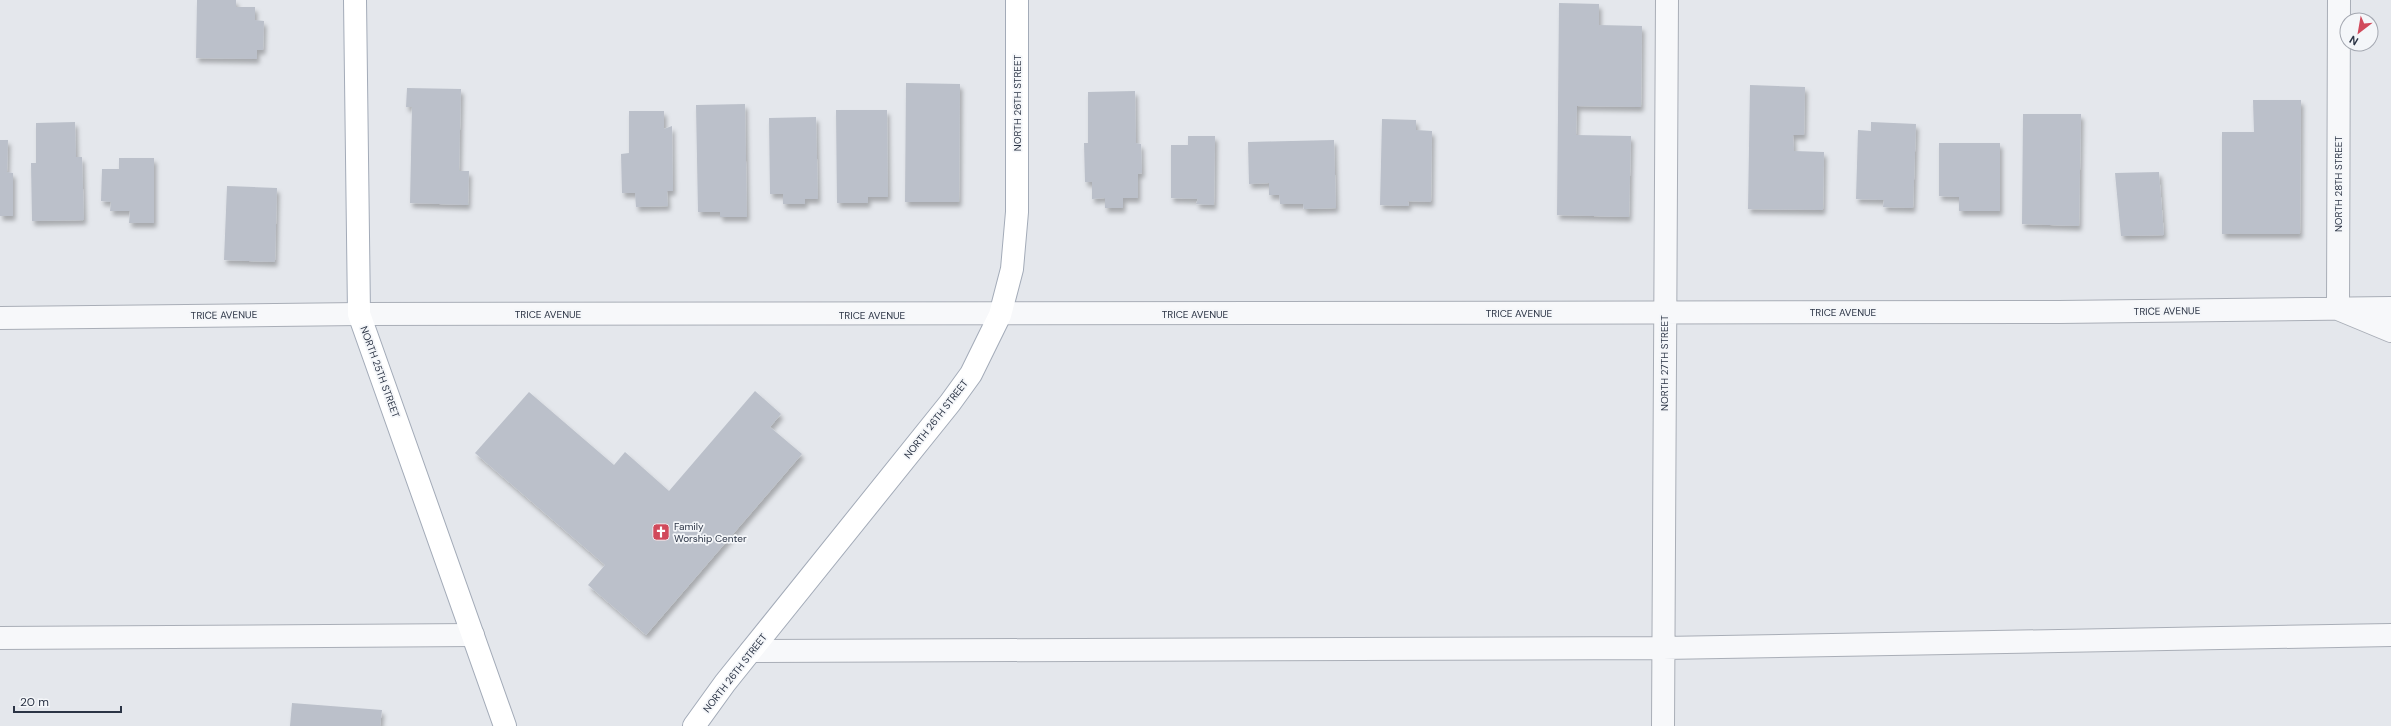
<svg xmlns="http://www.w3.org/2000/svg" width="2391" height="726" viewBox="0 0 2391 726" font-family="'DM Sans',sans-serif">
<defs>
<filter id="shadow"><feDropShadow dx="2.5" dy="4.5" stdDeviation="2" flood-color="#0004"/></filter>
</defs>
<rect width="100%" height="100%" fill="#e4e7ec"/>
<path fill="#bbc0ca" filter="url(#shadow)" d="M197 0H236V7H255V20L264 21 263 50H257V59L196 58Z
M1559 3 1599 4V25L1642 26 1641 107 1577 106 1576 135 1631 136 1629 217 1557 215Z
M906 83 960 84 959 202H905Z
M1750 85 1805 87 1804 135H1793L1794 151 1824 152 1823 210 1748 209Z
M407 88 461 89 459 171H469L468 205 410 203 412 107H406Z
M1135 91 1136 143 1141 144 1142 173 1138 174V198H1123V208H1105V198L1092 199V182H1085L1084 143H1088V92Z
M2253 100H2301L2300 234H2222V132H2254Z
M745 104 747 217H720V212H698L696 105Z
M836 110H887L888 197H868V203H837Z
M629 111H664V129L672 126 673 191H667L668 206 636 207 635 193H622L621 154 629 153Z
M2023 114H2081L2079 226 2022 224Z
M816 117 818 199H805V204H783V194H770L769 118Z
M1382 119 1416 120V130L1432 131 1431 202 1408 201 1409 206 1380 205Z
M75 122 76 157H82L84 220 32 221 31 163H36V123Z
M1871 122 1916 124 1913 208 1883 207 1884 200 1856 199 1858 130 1871 131Z
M1188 136H1215L1214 205 1196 204 1198 199 1171 198V145H1188Z
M0 140H8L7 172 13 173V216H0Z
M1334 140 1336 208 1304 209 1303 204H1280L1279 195H1269V183L1249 184 1248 142Z
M1939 143H2000V211H1959V197L1939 196Z
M119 158H154V223H129L130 211H110L111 202 101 201 102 169H119Z
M2159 172 2164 235 2121 236 2115 173Z
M227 186 277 188 275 262 224 260Z
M755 391 781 414 770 427 802 454 646 635 588 585 605 565 475 453 529 392 614 465 625 452 669 491Z
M292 703 382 710 380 726H290Z"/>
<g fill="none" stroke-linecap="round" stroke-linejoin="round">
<defs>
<path id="minor" d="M2339 0 2338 309 2391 331
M0 318 359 314 2059 312 2391 308
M0 638 473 635
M751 651 1663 648 2391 635
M1663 726 1667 0"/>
<path id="major" d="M355 0 359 314 505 726
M694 726 725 683 950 403 971 374 1000 315 1012 269 1017 212V0"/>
</defs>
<use href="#minor" stroke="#a9aeb7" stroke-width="24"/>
<use href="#major" stroke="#a3abb8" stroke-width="24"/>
<use href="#minor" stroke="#f7f8fa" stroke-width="22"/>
<use href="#major" stroke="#fff" stroke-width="22"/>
</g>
<defs>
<symbol id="church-square" viewBox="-11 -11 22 22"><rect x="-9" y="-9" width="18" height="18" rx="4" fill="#d1495b" stroke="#f4f6f9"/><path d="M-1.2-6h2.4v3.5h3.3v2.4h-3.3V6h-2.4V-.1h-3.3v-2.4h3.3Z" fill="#fff"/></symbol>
</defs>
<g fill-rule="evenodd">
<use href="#church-square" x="651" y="522" width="20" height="20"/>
</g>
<g text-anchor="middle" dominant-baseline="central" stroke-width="3.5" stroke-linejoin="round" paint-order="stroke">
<g font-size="10" fill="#2b3445" stroke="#f4f6f9">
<text transform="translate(1017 103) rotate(-90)">NORTH 26TH STREET</text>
<text transform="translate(2338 184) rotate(-90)">NORTH 28TH STREET</text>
<text transform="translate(2167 311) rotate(-1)">TRICE AVENUE</text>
<text x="1843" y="312">TRICE AVENUE</text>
<text x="1519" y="313">TRICE AVENUE</text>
<text x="548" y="314">TRICE AVENUE</text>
<text x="1195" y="314">TRICE AVENUE</text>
<text transform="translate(224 315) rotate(-1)">TRICE AVENUE</text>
<text x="872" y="315">TRICE AVENUE</text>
<text transform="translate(1664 363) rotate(-90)">NORTH 27TH STREET</text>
<text transform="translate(380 372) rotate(70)">NORTH 25TH STREET</text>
<text transform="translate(936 419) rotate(-52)">NORTH 26TH STREET</text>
<text transform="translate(735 673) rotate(-52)">NORTH 26TH STREET</text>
</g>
<g font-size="10" fill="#2b3445" stroke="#f4f6f9" text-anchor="start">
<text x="674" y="526">Family<tspan x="674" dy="12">Worship Center</tspan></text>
</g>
</g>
<g transform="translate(2359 32) rotate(211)"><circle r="19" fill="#f4f6f9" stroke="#a4a8b1"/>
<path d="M0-3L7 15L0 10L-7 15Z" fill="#d1495b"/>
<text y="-6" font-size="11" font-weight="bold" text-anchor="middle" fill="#2b3445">N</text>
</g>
<path d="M14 706v6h107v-6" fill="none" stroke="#2b3445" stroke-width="2"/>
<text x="20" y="706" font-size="12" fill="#2b3445" stroke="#f4f6f9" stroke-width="3" paint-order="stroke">20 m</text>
</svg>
